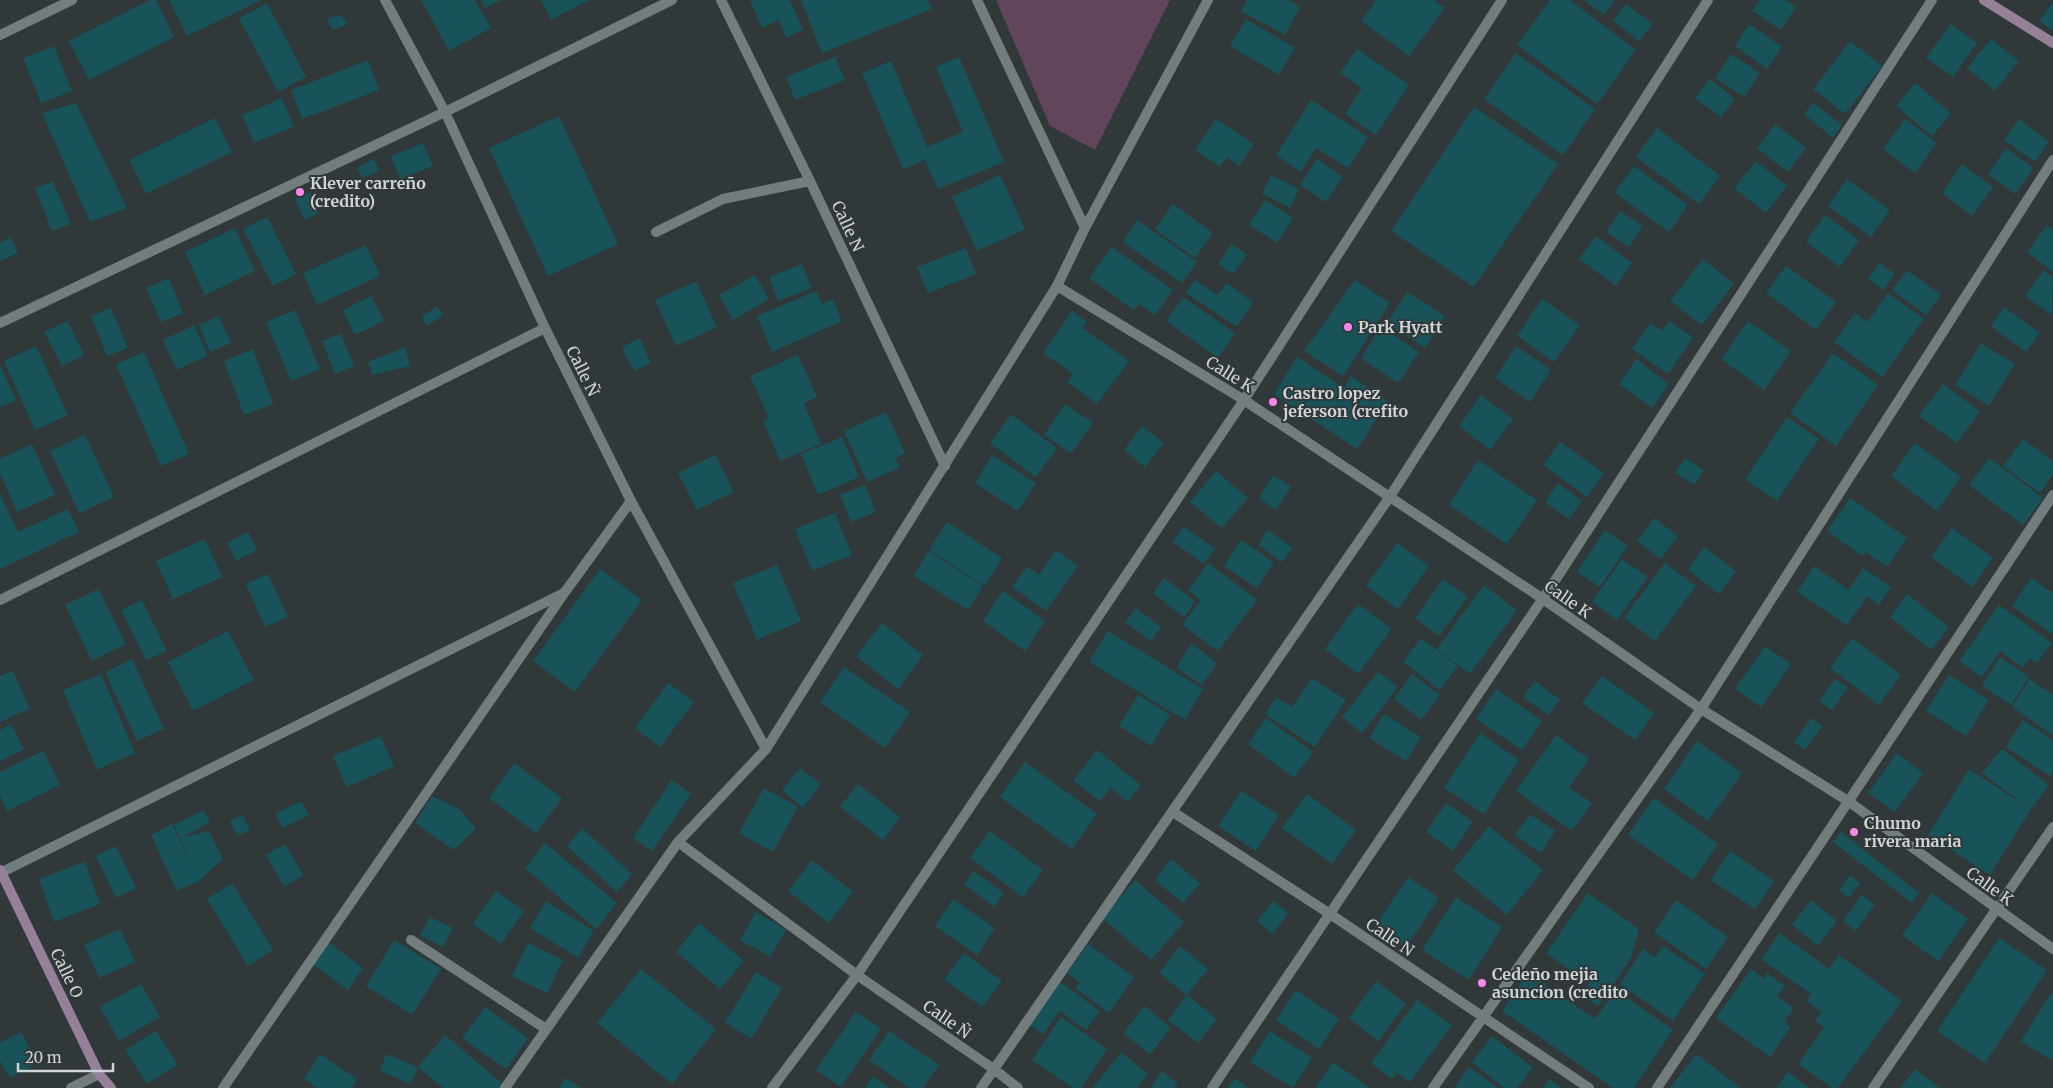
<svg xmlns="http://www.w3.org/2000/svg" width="2053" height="1088" viewBox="0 0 2053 1088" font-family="Merriweather,serif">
<rect width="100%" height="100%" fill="#303839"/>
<path fill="#61465b" d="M996 0H1170L1095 150 1050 126Z"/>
<path fill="#175358" d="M150 0H156L174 37 89 80 69 41Z
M169 0H262L187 36Z
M421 0H475L491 28 449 51Z
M481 0H501L485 8Z
M541 0H589L551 20Z
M750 0H790L803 30 786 38 779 20 762 28Z
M801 0H928L932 9 822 53Z
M1247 0H1288L1300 7 1285 35 1241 11Z
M1376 0H1434L1445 8 1409 56 1361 21Z
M1550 0H1570L1636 50 1597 104 1517 45Z
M1584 0H1615L1604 15Z
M1760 0H1785L1796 7 1781 30 1752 11Z
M2053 2V30L2039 21Z
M267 3 306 77 278 92 239 18Z
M1626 4 1653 24 1639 41 1613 21Z
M341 15 348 24 333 30 327 19Z
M1246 19 1295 48 1279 75 1230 46Z
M1749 24 1782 47 1767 69 1735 46Z
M1951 24 1977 43 1953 77 1926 58Z
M1991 39 2019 61 1995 91 1967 68Z
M1850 41 1882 66 1845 114 1813 89Z
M54 46 72 91 41 103 23 58Z
M1357 49 1409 85 1376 135 1345 114 1362 88 1340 73Z
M1516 53 1595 109 1563 155 1484 99Z
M1731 54 1760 73 1744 97 1715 78Z
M835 57 845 80 795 100 786 77Z
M959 57 1004 162 938 189 925 160 903 169 862 73 891 61 927 147 963 132 936 67Z
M368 60 379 90 302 119 291 90Z
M1710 79 1735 99 1721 117 1695 98Z
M1915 83 1951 113 1932 136 1896 106Z
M282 98 294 127 254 143 242 115Z
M1311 100 1368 137 1348 168 1316 148 1301 172 1276 155Z
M76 103 127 208 90 222 42 113Z
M1813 103 1842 125 1833 138 1804 114Z
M1474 107 1558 164 1474 287 1391 231Z
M559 116 618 244 548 276 489 148Z
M215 118 232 152 146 194 129 160Z
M1216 119 1254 144 1239 166 1227 157 1220 167 1195 150Z
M1905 119 1937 143 1915 173 1883 149Z
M2019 119 2049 142 2035 162 2004 140Z
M1775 124 1806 148 1788 172 1757 148Z
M1657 128 1720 176 1699 204 1636 157Z
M423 143 433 166 400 179 391 156Z
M2006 148 2034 168 2015 194 1988 174Z
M374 159 379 170 363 178 357 168Z
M1317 159 1343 177 1326 202 1300 185Z
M1756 161 1787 186 1766 213 1734 188Z
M1962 164 1993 187 1972 216 1942 193Z
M1634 166 1688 205 1669 232 1615 193Z
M1000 175 1025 229 977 251 952 197Z
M1271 175 1299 189 1290 208 1262 194Z
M1847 179 1890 210 1871 237 1828 206Z
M53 181 71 224 52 231 35 188Z
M310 192 319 213 304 220 295 199Z
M1265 200 1293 218 1277 243 1249 225Z
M1173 204 1213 233 1195 258 1155 229Z
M1620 211 1643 226 1629 247 1606 232Z
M1825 215 1859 240 1840 267 1806 242Z
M267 217 296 274 273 286 243 229Z
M1137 220 1197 262 1182 283 1123 242Z
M2047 225 2053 230V272L2027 252Z
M235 228 255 271 205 295 185 252Z
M1596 236 1632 263 1616 286 1579 259Z
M10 237 18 253 0 261V243Z
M1232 244 1247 255 1233 274 1218 264Z
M366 245 380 276 317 305 303 273Z
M1112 247 1173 290 1155 315 1139 304 1134 310 1089 278Z
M966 248 976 274 928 293 917 267Z
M1703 259 1734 284 1702 325 1670 301Z
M1879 263 1895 274 1883 290 1868 279Z
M802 264 812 288 778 301 769 277Z
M1786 266 1836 302 1816 330 1766 293Z
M1907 270 1941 295 1926 315 1892 290Z
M2044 270 2053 277 2052 315 2025 296Z
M755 275 769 299 733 320 719 295Z
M169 278 183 313 161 322 146 288Z
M1195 280 1218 295 1226 283 1253 302 1237 327 1186 293Z
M1355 280 1390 303 1343 376 1304 351Z
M696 281 717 327 676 346 655 300Z
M816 291 822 304 833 299 842 321 772 352 757 316Z
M1407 292 1445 316 1425 348 1387 323Z
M1888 293 1924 319 1882 377 1834 342 1855 313 1867 322Z
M371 296 384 321 355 335 343 310Z
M1183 297 1235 333 1218 358 1166 321Z
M1542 299 1580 325 1554 362 1517 336Z
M437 306 443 315 427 326 422 317Z
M2004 307 2040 333 2026 352 1991 326Z
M111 308 128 348 107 356 91 316Z
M295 310 320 369 291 381 266 322Z
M1072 311 1087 322 1082 328 1098 339 1089 351 1099 339 1129 361 1097 404 1067 382 1073 374 1043 353Z
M219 316 231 343 210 352 199 325Z
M67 321 84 355 62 366 44 332Z
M1669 321 1693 337 1668 374 1632 349 1650 323 1662 331Z
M1748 321 1791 351 1764 390 1721 359Z
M194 325 208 356 177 370 163 340Z
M1381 327 1419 352 1398 383 1361 358Z
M341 334 354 366 335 374 322 341Z
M640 338 651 363 634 371 622 347Z
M1981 343 2015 364 1989 406 1955 385Z
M36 346 68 415 35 430 4 361Z
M1516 346 1551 370 1530 402 1495 378Z
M405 347 410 366 372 375 368 362Z
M253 349 273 404 244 415 224 361Z
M144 352 189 454 161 466 116 364Z
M1833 353 1878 385 1836 446 1790 413Z
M798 355 817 397 804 403 821 444 780 461 763 421 769 418 750 376Z
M1297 357 1344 388 1351 376 1388 401 1357 449 1274 394Z
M1636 359 1669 384 1652 408 1619 384Z
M0 365 16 400 0 407Z
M1943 384 1980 411 1957 443 1919 416Z
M1481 395 1513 419 1490 450 1459 426Z
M1065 404 1093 423 1071 453 1044 435Z
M886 412 905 453 895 458 900 467 867 482 844 431Z
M1011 414 1057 448 1036 477 990 443Z
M1787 417 1819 439 1777 501 1745 479Z
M1142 426 1164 443 1145 467 1124 450Z
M85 435 114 497 79 513 50 451Z
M842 437 859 477 818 495 801 454Z
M2023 439 2053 461V474L2040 493 2003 466Z
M1560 442 1604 473 1587 497 1543 465Z
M1915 443 1961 477 1937 511 1891 476Z
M32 444 55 495 17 512 0 473V459Z
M715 455 734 492 697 510 678 473Z
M992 455 1036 483 1018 511 975 483Z
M1685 458 1704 470 1695 485 1675 473Z
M1989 458 2043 498 2023 525 1969 485Z
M1478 460 1537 500 1507 544 1449 505Z
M1216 471 1248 498 1222 528 1190 502Z
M1273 475 1291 487 1276 510 1259 498Z
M1558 483 1582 501 1569 519 1545 502Z
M865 485 876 512 851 522 840 495Z
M0 494 18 532 68 509 79 532 0 569Z
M1850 498 1907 538 1887 567 1866 552 1862 556 1827 531Z
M835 513 852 555 812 571 795 529Z
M1654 518 1678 536 1661 559 1637 541Z
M947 522 1002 558 985 586 929 550Z
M1183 526 1215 549 1204 564 1173 542Z
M1952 528 1993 558 1972 587 1931 557Z
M1268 530 1293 548 1282 562 1258 545Z
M1605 530 1628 546 1600 587 1577 572Z
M248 532 257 550 236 561 227 543Z
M205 539 222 577 173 599 156 561Z
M1241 540 1274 562 1257 588 1224 566Z
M1397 543 1429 566 1398 609 1366 586Z
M1704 547 1736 571 1719 594 1688 570Z
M1056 550 1078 566 1046 611 1012 587 1027 566 1039 575Z
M928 551 983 586 968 610 914 576Z
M1622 559 1648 577 1617 620 1592 602Z
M1208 563 1257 600 1218 651 1182 625 1201 600 1188 590Z
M1665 563 1696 586 1655 641 1624 618Z
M777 565 801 621 757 640 733 583Z
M1814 566 1849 590 1863 568 1891 587 1879 605 1867 596 1847 625 1797 592Z
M600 569 642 600 575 692 533 661Z
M268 574 288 617 265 627 246 584Z
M1164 578 1195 601 1184 617 1153 593Z
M2031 578 2053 593V634L2012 606Z
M1443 579 1468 597 1439 636 1415 618Z
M1484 585 1517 610 1470 674 1437 649Z
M98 589 126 644 92 661 65 605Z
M1003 591 1045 621 1025 651 983 621Z
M1907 594 1949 627 1931 650 1890 617Z
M142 600 167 651 146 660 121 610Z
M1358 604 1392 629 1358 674 1325 649Z
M1999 605 2052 643 2037 663 2030 658 2023 668 2000 651 1982 677 1959 661Z
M1136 608 1161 627 1151 641 1125 622Z
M882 623 923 655 898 689 856 656Z
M228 631 254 680 193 711 168 662Z
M1108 631 1203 689 1185 720 1089 662Z
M1421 638 1458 666 1440 690 1403 662Z
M1852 638 1901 675 1879 705 1830 668Z
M1192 644 1217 663 1202 685 1176 667Z
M1765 646 1791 664 1761 707 1735 689Z
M2000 657 2029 677 2011 705 1982 686Z
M132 659 164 729 137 741 105 672Z
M844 667 910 712 885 748 820 702Z
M13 671 30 709 0 722V676Z
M1378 672 1398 687 1362 733 1342 717Z
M101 674 135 753 97 770 63 690Z
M1412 674 1440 695 1421 720 1394 699Z
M1949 675 1989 700 1966 736 1926 711Z
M1602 676 1654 713 1635 740 1582 703Z
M1312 678 1346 700 1315 747 1265 714 1276 697 1292 707Z
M1835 679 1848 688 1832 710 1819 701Z
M2030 679 2053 695V735L2012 707Z
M1535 681 1560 700 1548 715 1523 697Z
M668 683 694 702 660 747 635 728Z
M1496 689 1542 721 1522 750 1476 719Z
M1138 695 1170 715 1151 746 1119 726Z
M1384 714 1421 737 1406 761 1369 738Z
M1266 718 1313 752 1294 778 1248 744Z
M1811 718 1823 726 1805 750 1794 742Z
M2023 720 2053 740V771L2050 776 2006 747Z
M11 724 24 749 0 761V730Z
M1480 733 1519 760 1484 814 1444 788Z
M1556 735 1589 759 1569 787 1592 803 1572 831 1516 791Z
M381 736 394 767 346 787 333 756Z
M1697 741 1742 773 1708 821 1664 789Z
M2002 749 2049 785 2031 809 1990 875 1928 835 1969 769 2026 806 1982 773Z
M1097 750 1141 785 1128 802 1110 788 1100 801 1073 781Z
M43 751 60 785 7 811 0 796V772Z
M1897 753 1923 773 1895 812 1868 793Z
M1025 762 1097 814 1072 849 1000 797Z
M514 763 562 798 536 833 489 798Z
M800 768 821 784 803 808 782 790Z
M672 780 691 794 652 851 633 838Z
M858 784 900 817 883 840 840 807Z
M764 788 798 807 773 852 739 833Z
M1241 791 1279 815 1256 851 1218 826Z
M1307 794 1356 830 1332 864 1282 828Z
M432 796 459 809 476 828 454 850 415 823Z
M1654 798 1718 844 1693 880 1628 835Z
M301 801 309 815 283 828 275 814Z
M1446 803 1473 822 1453 851 1426 832Z
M203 810 210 822 181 838 209 831 223 859 199 881 177 891 151 835 172 824 193 867 174 825Z
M1530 814 1555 831 1541 853 1515 835Z
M243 815 250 830 237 836 230 821Z
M1489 826 1543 870 1507 915 1453 870Z
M582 828 632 874 617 892 567 846Z
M990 831 1043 870 1023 897 970 858Z
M1841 832 1919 893 1912 903 1833 842Z
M545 843 617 903 596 929 525 868Z
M285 844 303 875 284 887 266 855Z
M116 846 136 888 116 898 96 856Z
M1730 851 1774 881 1755 909 1711 880Z
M1171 859 1200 883 1183 903 1155 880Z
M812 860 853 892 829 923 788 891Z
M85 862 100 904 54 922 39 879Z
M974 871 1004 893 994 907 964 884Z
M1850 875 1860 883 1849 898 1839 890Z
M1408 877 1439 898 1406 947 1375 926Z
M1135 880 1184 922 1151 960 1102 918Z
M232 883 273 950 248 966 207 899Z
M496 891 524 911 501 944 473 924Z
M1588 893 1639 929 1631 958 1598 1006 1581 994 1589 983 1546 953Z
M1932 893 1968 919 1938 961 1902 935Z
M1862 895 1875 904 1856 931 1843 921Z
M1456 897 1502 927 1469 980 1422 950Z
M953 899 995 928 977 955 935 926Z
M1676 900 1728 937 1706 969 1654 932Z
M1811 900 1837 921 1818 946 1792 925Z
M546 901 594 931 578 958 530 928Z
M1273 901 1288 913 1273 934 1257 921Z
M756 912 786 930 770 957 740 940Z
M430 917 453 928 443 947 420 935Z
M699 923 744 961 720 989 676 952Z
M120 929 135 962 99 978 84 945Z
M1780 933 1829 969 1839 955 1902 1001 1838 1088H1832L1798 1064 1824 1028 1815 1021 1821 1012 1806 1001 1811 994 1761 959Z
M1999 938 2047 970 1985 1063 1937 1031Z
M394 940 441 969 412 1015 366 986Z
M328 942 363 968 348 990 312 964Z
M528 943 563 960 547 993 512 976Z
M1088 944 1134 977 1109 1013 1075 988 1080 982 1067 973Z
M1180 946 1208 969 1187 995 1159 973Z
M1663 946 1705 974 1673 1021 1620 984 1643 949 1655 957Z
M964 953 1002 981 982 1007 944 979Z
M641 969 716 1029 672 1084 597 1023Z
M1751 969 1764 979 1767 973 1785 986 1777 996 1794 1008 1785 1021 1790 1028 1770 1057 1716 1018Z
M756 972 782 988 751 1039 725 1022Z
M1528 973 1595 1019 1616 990 1673 1030 1634 1088H1613L1502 1011Z
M1059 981 1100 1011 1086 1030 1060 1011 1043 1034 1028 1024Z
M1376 981 1406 1004 1378 1041 1349 1018Z
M141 984 160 1017 119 1041 100 1007Z
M1296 990 1339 1019 1319 1049 1276 1020Z
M2051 993 2053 994V1057L2051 1060 2021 1041Z
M1187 995 1217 1019 1198 1043 1168 1020Z
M1417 1000 1452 1025 1410 1082 1397 1073 1392 1079 1371 1063Z
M1145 1006 1171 1028 1150 1054 1123 1033Z
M485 1007 528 1038 506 1069 462 1038Z
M856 1012 881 1029 841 1087 816 1070Z
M1061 1017 1107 1049 1081 1088H1073L1032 1060Z
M156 1031 178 1065 147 1084 125 1050Z
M889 1031 939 1065 923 1088H910L869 1060Z
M1270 1031 1312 1058 1293 1088 1250 1062Z
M21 1032 37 1063 10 1078 0 1061V1043Z
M445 1035 503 1084 500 1088H443L418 1067 411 1084 380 1071 386 1054 418 1067Z
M1492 1036 1533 1068 1517 1088H1504L1472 1062Z
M1121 1052 1148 1074 1138 1088H1093Z
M320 1054 357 1079 352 1088H318L304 1079Z
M1696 1054 1741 1088H1670Z
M1333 1062 1370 1088H1315Z
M1469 1067 1498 1088H1454Z
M1915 1069 1940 1088H1900Z
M1162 1071 1178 1084 1175 1088H1150Z
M1788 1072 1809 1088H1776Z
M873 1076 889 1088H865Z
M565 1078 582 1088H559Z
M1235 1078 1248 1088H1228Z
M1549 1079 1561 1088H1543Z"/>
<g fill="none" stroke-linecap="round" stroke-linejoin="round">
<path stroke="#747d7d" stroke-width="10" d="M385 0 445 112 545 328 631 501 766 749
M721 0 810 181 945 466
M977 0 1085 228
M0 35 72 0
M656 232 723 199 810 181
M1057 286 1244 400 1543 599 1701 709 1848 801 2053 949
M0 323 445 112 672 0
M0 600 545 328
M1173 812 1330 914 1589 1088
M678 842 857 975 995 1070 1018 1088
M0 873 564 593
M411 940 546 1029
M71 1088 99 1074
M223 1088 565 592 631 501
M505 1088 678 842 766 749 1057 286 1085 228 1208 0
M772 1088 857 975 1244 400 1502 0
M981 1088 1389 498 1708 0
M1212 1088 1558 576 1932 0
M1433 1088 1701 709 2053 160
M1657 1088 2053 495
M1873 1088 2053 827"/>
<path stroke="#958097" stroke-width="10" d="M1984 0 2053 43
M0 870 99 1074 111 1088"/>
</g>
<g fill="#fa87e8" stroke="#303839" stroke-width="2">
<circle cx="300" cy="192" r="5"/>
<circle cx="1348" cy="327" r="5"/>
<circle cx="1273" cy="402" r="5"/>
<circle cx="1854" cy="832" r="5"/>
<circle cx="1482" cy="983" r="5"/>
</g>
<g text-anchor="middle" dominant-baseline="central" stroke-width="4" stroke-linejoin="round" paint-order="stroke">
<g font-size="16" font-weight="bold" fill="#cfd4d5" stroke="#303839" text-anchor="start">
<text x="310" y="183">Klever carreño<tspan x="310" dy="18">(credito)</tspan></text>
<text x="1358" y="327">Park Hyatt</text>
<text x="1283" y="393">Castro lopez<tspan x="1283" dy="18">jeferson (crefito</tspan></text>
<text x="1864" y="823">Chumo<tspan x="1864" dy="18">rivera maria</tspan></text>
<text x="1492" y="974">Cedeño mejia<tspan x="1492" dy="18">asuncion (credito</tspan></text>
</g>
<g font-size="16" fill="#cfd4d5" stroke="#303839">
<text transform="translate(848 226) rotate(65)">Calle N</text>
<text transform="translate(583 371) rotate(64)">Calle Ñ</text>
<text transform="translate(1230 374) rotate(32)">Calle K</text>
<text transform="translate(1568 599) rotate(35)">Calle K</text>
<text transform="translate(1990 886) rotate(36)">Calle K</text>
<text transform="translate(1390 937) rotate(34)">Calle N</text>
<text transform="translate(67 973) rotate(64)">Calle O</text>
<text transform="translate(947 1019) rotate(35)">Calle Ñ</text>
</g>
</g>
<path d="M18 1063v8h95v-8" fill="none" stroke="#cfd4d5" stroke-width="2.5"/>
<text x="25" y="1063" font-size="15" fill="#cfd4d5" stroke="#303839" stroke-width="4" paint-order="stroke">20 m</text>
</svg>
